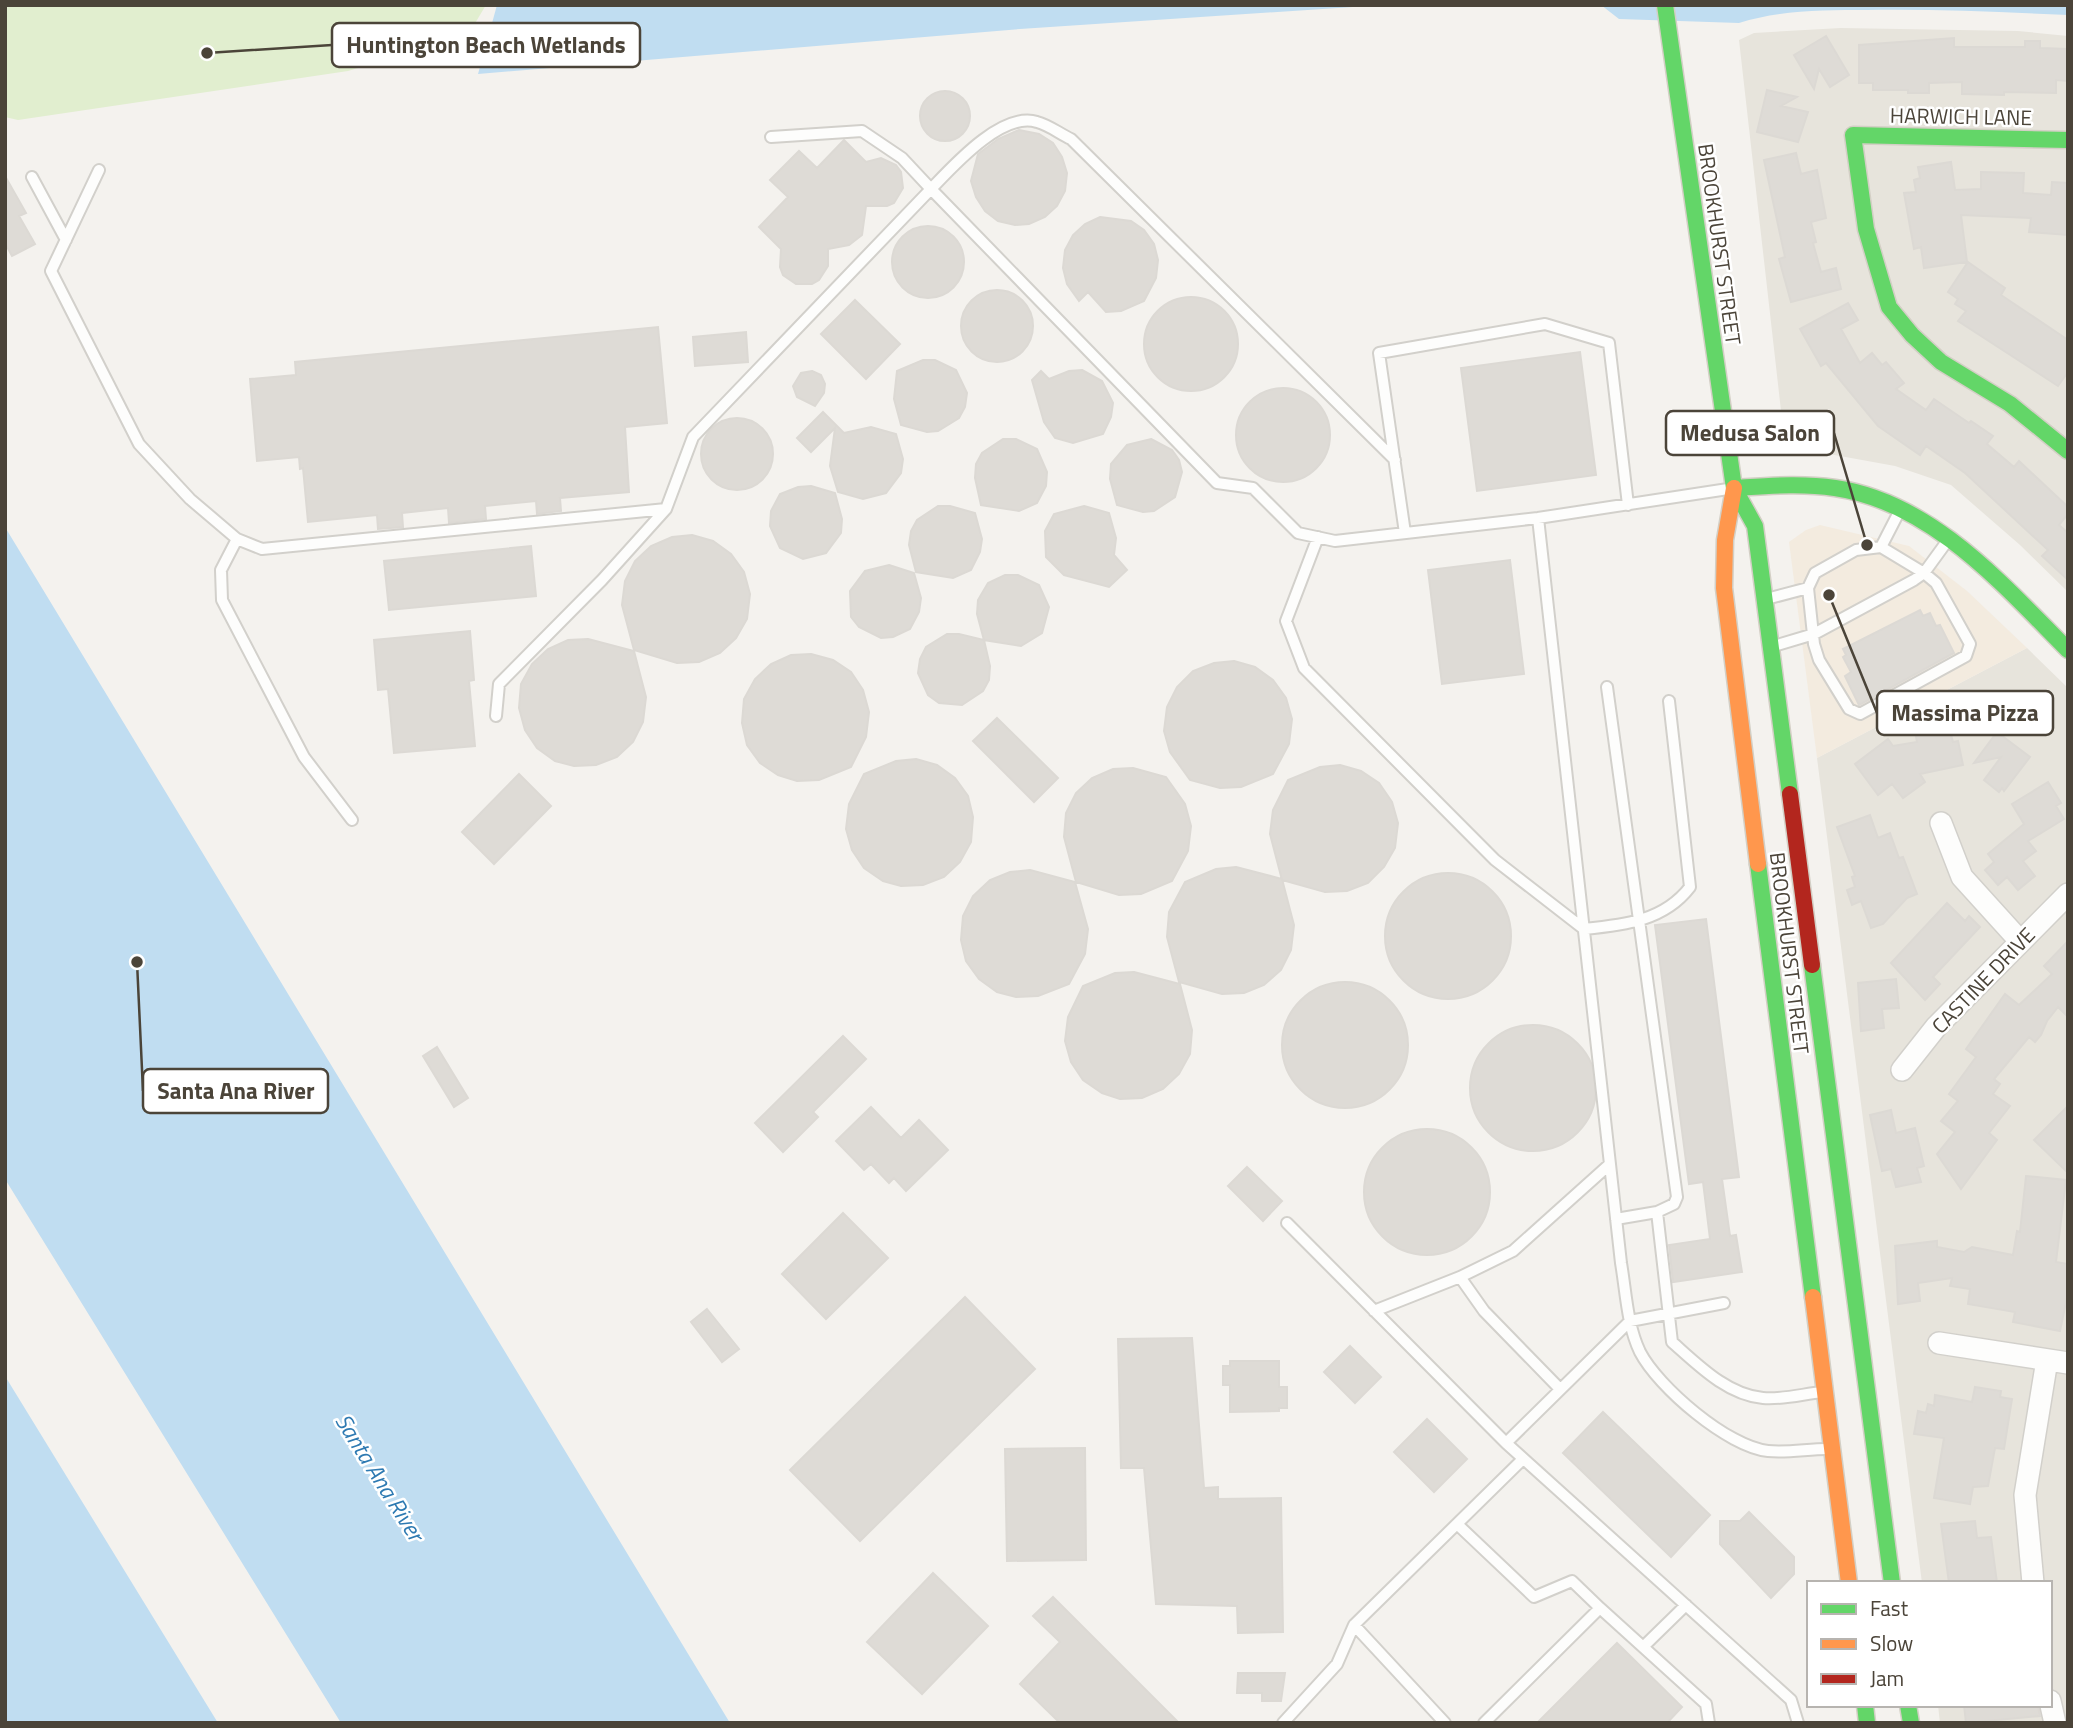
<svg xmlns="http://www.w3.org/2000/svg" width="2073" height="1728" viewBox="0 0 2073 1728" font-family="'Titillium Web',sans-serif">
<rect width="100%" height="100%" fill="#f4f2ee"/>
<path fill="#e7e4dc" d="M1841 28 2018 31 2068 36V592L2020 545 1951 485 1895 466 1785 446 1739 40 1754 33Z
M2027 648 2068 688V1723H1940L1938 1705H2050V1583H1922L1817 758Z"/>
<path fill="#f3ebdf" d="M1820 525 1909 546 1967 591 2027 648 1817 758 1789 542 1806 530Z"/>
<path fill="#e1eecf" d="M5 5H486L468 35 348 71 18 120 5 117Z"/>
<path fill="#c0ddf1" d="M497 5H1383L1020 29 478 74Z
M1601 5H2068V15C2001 12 1934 9 1867 10 1825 10 1780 10 1739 23L1619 19Z
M5 527 730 1723H341L5 1179Z
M5 1376 218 1723H5Z"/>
<path fill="#dedbd6" stroke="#dcd9d4" stroke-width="2" d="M1826 36 1849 75 1830 87 1819 69 1814 89 1794 55Z
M1954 38V47H2025V41H2040V48L2068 49V81L2056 80V93L2004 92V95L1962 94V82L1929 83V93H1908V90H1873V83H1859V45Z
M1767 90 1797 97 1781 106 1808 112 1798 142 1757 132Z
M920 116a25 25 0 1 1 50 0a25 25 0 1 1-50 0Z
M1019 130 1039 134 1053 143 1062 157 1067 173 1065 191 1057 206 1045 217 1029 224 1015 225 998 221 985 211 976 197 971 181 978 154 998 139Z
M844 140 866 162 881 158 896 165 901 172 903 188 894 203 887 206H866L862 235 849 245 828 249V266L819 280 812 284H796L783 275 780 267 781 249 759 227 788 197 770 180 799 151 817 168Z
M1796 153 1801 174 1817 170 1826 218 1811 222 1816 242 1813 243 1821 272 1836 268 1841 289 1791 302 1779 259 1785 257 1764 160Z
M1951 162 1955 190 1981 189V172L2024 173 2023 193 2051 195 2052 182 2068 183V235L2029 232 2031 218 1961 215 1967 262 1924 268 1921 247 1914 249 1904 193 1916 192 1914 180 1920 178 1918 167Z
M5 176 26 213 19 216 35 244 12 256 5 243Z
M1100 217 1131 221 1144 230 1154 244 1158 260 1156 278 1144 301 1121 311 1106 312 1088 292 1079 301 1067 284 1063 268 1065 250 1073 235 1085 224Z
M892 262a36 36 0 1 1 72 0a36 36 0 1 1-72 0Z
M1968 262 2005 288 2001 295 2068 340V372L2058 386 1958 321 1966 311 1955 304 1958 299 1948 292Z
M961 326a36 36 0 1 1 72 0a36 36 0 1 1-72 0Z
M1144 344a47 47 0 1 1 94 0a47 47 0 1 1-94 0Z
M855 300 900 344 866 379 821 334Z
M1848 303 1858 320 1841 329 1860 363 1872 353 1882 365 1886 362 1904 383 1896 389 1926 410 1934 399 1969 423 1971 421 1993 436 1987 444 2014 467 2019 461 2068 507V514L2059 525 2068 533V580L2042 556 2048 550 1965 473 1926 446 1920 455 1878 426 1826 363 1821 366 1800 329Z
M658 327 667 423 625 427 629 492 560 498 561 511 537 514 536 501 485 506 486 519 449 523 448 508 402 513 403 527 378 529 377 515 308 522 303 468 300 469 299 457 257 461 250 379 296 375 295 362Z
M746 332 748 362 695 366 693 337Z
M1580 352 1596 475 1477 491 1461 368Z
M923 360H935L956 370 967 393 965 407 959 418 938 431 927 432 901 425 894 399 897 371Z
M1082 370 1102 381 1113 403 1111 417 1103 434 1073 443 1055 438 1044 422 1032 380 1041 371 1049 379 1069 371Z
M812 371 821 375 825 384 824 393 815 406 797 397 793 386 801 373Z
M1236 435a47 47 0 1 1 94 0a47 47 0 1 1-94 0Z
M823 412 844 433 871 427 896 434 903 459 901 473 886 493 863 499 838 492 830 466 835 428 811 452 797 438Z
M701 454a36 36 0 1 1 72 0a36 36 0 1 1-72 0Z
M1003 439H1016L1037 449 1047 472 1046 486 1037 503 1019 511 981 505 975 478 976 464 982 453Z
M1151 439 1172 450 1179 460 1182 472 1175 497 1154 511 1143 512 1117 505 1110 479 1111 464 1127 445Z
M811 486 835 493 842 519 841 533 826 553 803 559 780 548 770 526 771 511 780 494 798 487Z
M938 506H950L975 513 982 539 980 552 971 570 953 578 916 572 909 545 911 531 917 520Z
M1084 506 1109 513 1116 538 1114 555 1127 570 1109 587 1064 575 1046 557 1045 531 1054 514Z
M692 535 713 541 731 554 744 572 750 594 747 619 736 638 720 653 699 662 677 663 634 650 622 605 625 581 635 561 651 546 672 537Z
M531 546 536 596 389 610 384 561Z
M1510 560 1524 674 1442 684 1428 570Z
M889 565 914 573 921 598 919 612 910 629 893 637 881 638 859 627 851 617 850 591 865 571Z
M1005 575H1018L1039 585 1049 607 1042 633 1021 646 984 640 977 614 978 600 988 583Z
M1920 610 1923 616 1930 613 1936 626 1940 625 1954 653 1859 705 1845 676 1851 672 1843 657 1846 655 1843 649Z
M470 631 474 680 469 681 475 746 394 753 388 689 378 690 374 640Z
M947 634H959L984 640 990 666 989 680 983 691 962 705 939 703 928 695 918 673 920 659 926 647Z
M588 639 634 651 646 697 643 722 633 742 617 757 596 765 574 766 555 761 537 748 525 730 519 708 521 684 532 664 548 649 568 640Z
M811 654 833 660 851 672 863 690 869 712 866 737 851 767 819 780 797 781 778 775 760 763 747 745 742 723 744 699 755 679 771 664 791 655Z
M1234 661 1255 667 1273 680 1286 698 1292 719 1289 744 1273 774 1241 787 1220 788 1190 780 1170 752 1164 731 1167 707 1177 687 1193 671 1214 663Z
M1945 713 1953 742 1958 741 1963 765 1920 774 1925 782 1903 798 1892 784 1878 795 1855 764 1888 739 1893 746 1917 742 1915 731 1924 729 1926 717Z
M997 718 1058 778 1034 802 973 741Z
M1997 732 2030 757 2004 791 2002 788 1999 792 1984 780 2001 757 1974 763Z
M916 759 937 765 955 778 968 796 973 817 971 842 960 862 944 877 923 885 901 886 883 881 864 868 852 850 846 829 849 804 864 774 896 761Z
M1340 765 1361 771 1379 783 1392 802 1398 823 1395 848 1384 867 1368 883 1347 891 1325 892 1282 880 1270 834 1273 810 1288 780 1320 767Z
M1133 768 1166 777 1185 804 1191 826 1188 851 1172 881 1141 894 1119 895 1076 882 1064 837 1066 813 1076 793 1092 778 1113 769Z
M519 774 551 806 494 864 462 832Z
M2048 782 2061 803 2056 806 2064 819 2028 841 2036 851 2023 861 2035 876 2018 890 2007 877 1998 885 1985 870 1994 862 1988 854 2024 824 2012 804Z
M1870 815 1878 838 1890 833 1899 858 1903 857 1917 894 1907 898 1883 924 1871 928 1861 901 1852 905 1847 890 1855 887 1852 877 1855 876 1837 827Z
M1236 867 1282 879 1294 925 1291 950 1281 970 1264 985 1244 993 1222 994 1179 982 1167 937 1169 912 1185 882 1216 869Z
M1030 870 1075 882 1088 929 1085 954 1069 984 1038 996 1016 997 997 992 979 979 966 961 961 940 963 916 973 896 990 880 1010 872Z
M1385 936a63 63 0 1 1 126 0a63 63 0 1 1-126 0Z
M1947 903 1965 921 1969 916 1980 927 1933 977 1940 984 1925 1000 1891 963Z
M1706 919 1739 1177 1722 1179 1730 1236 1736 1235 1742 1272 1673 1282 1669 1245 1710 1239 1703 1182 1689 1184 1655 925Z
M2068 941V1017L2058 1007 2047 1021 2041 1035 2035 1042 2029 1037 1994 1079 2000 1084 1993 1094 2010 1106 1989 1133 1997 1140 1961 1189 1937 1154 1955 1132 1941 1121 1958 1101 1949 1094 1976 1057 1966 1049 2005 994 2019 1005 2052 974 2044 966Z
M1134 972 1180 984 1192 1030 1190 1054 1179 1074 1163 1089 1142 1098 1120 1099 1102 1093 1083 1080 1071 1062 1065 1041 1068 1017 1083 986 1115 973Z
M1896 979 1899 1008 1882 1009 1884 1028 1861 1031 1858 983Z
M1282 1045a63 63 0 1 1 126 0a63 63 0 1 1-126 0Z
M1470 1088a63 63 0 1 1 126 0a63 63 0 1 1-126 0Z
M843 1036 866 1059 813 1112 818 1117 783 1152 755 1123Z
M437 1047 468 1098 454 1107 423 1056Z
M2068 1106V1173L2034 1140Z
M871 1107 901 1138 919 1120 948 1150 906 1191 894 1178 889 1183 871 1164 864 1170 836 1141Z
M1891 1110 1896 1133 1915 1128 1924 1166 1917 1168 1921 1182 1896 1187 1891 1169 1882 1171 1870 1115Z
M1364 1192a63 63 0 1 1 126 0a63 63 0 1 1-126 0Z
M1247 1167 1282 1201 1263 1221 1228 1186Z
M2026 1176 2066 1180 2056 1262 2068 1264V1293L2060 1331 2013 1322 2015 1312 1968 1304 1970 1289 1950 1286 1952 1278 1918 1283 1920 1301 1898 1304 1895 1246 1937 1241V1247L1964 1252 1972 1247 2013 1255 2017 1231 2020 1232Z
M843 1213 888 1258 826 1319 782 1274Z
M965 1297 1035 1369 860 1541 790 1470Z
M707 1309 739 1349 722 1362 691 1322Z
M1192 1338 1204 1488 1218 1487V1499L1281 1498 1283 1632 1238 1633 1237 1606 1156 1604 1144 1468H1121L1118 1339Z
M1350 1346 1381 1377 1355 1403 1324 1372Z
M1230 1361H1279V1387H1287V1408H1279V1411L1230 1412V1385H1223V1366H1230Z
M1975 1387 2001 1391 2000 1397 2012 1399 2004 1449 1995 1448 1988 1486 1973 1487 1970 1504 1934 1498 1944 1438 1914 1434 1918 1411 1926 1413 1928 1404 1934 1406 1935 1395 1972 1402Z
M1603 1412 1710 1515 1671 1557 1563 1453Z
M1427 1419 1467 1459 1434 1492 1394 1452Z
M1085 1448 1086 1560 1007 1561 1005 1449Z
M1749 1512 1794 1557V1574L1771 1598 1720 1544V1521H1740Z
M1975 1521 1977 1538 1991 1537 1997 1583H1949L1941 1524Z
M933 1573 988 1626 922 1694 867 1642Z
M1053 1597 1179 1723H1060L1020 1684 1060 1642 1033 1616Z
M1617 1643 1682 1707 1667 1723H1537Z
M1238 1673H1285L1281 1701H1262V1693H1237Z
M1964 1705H2038L2040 1716 1966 1723Z"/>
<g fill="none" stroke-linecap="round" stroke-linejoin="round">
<defs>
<path id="lane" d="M99 170 51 271 139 444 190 499 237 539 262 549 666 509
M32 177 66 240
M1395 460 1071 139C1060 134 1049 125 1037 122 1002 111 953 166 931 189L1217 483 1253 488 1298 533 1335 541 1538 518 1728 489
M1538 518 1621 1263C1626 1292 1627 1325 1640 1352 1658 1387 1728 1447 1768 1451 1787 1453 1808 1449 1827 1449
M1405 533 1379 353 1545 324 1609 343 1628 505
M1318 537 1286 621 1304 668 1495 860 1584 929C1624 925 1664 921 1690 887L1669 701
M237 539 221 570 222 600 304 757 352 820
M1881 547 1924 573 1936 583 1970 644 1966 656 1860 714 1849 709 1819 660 1814 644 1808 588 1815 573 1856 550Z
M1881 547 1899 512
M1770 598 1808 588
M1774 646 1814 634 1914 580 1924 573 1948 540
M1607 687 1677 1197 1674 1204 1657 1212
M496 716 499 684 602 580 666 509 693 437 931 189 902 158 862 131 771 137
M1616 1219 1657 1212 1672 1342C1697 1364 1727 1395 1763 1398 1781 1400 1803 1394 1822 1392
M1287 1223 1506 1443 1791 1700 1798 1723
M1460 1277 1484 1311 1560 1389
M1374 1311 1460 1277 1513 1251 1610 1164
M1506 1443 1630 1321 1724 1303
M1457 1524 1534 1597 1572 1581 1600 1608
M1644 1646 1686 1605
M1283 1723 1337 1664 1354 1625
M1445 1723 1354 1625 1523 1459
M1484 1723 1600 1608 1706 1704 1709 1723"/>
<path id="street" d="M1941 823 1962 877 2020 941
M1902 1070 1936 1027 2068 894
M1939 1343 2068 1363
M2033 1583 2025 1495 2047 1360
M2050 1701 2055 1723"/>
<path id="fast" d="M1665 5 1734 488 1755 526 1790 794
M2068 140 1853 135 1866 229 1889 307 1912 335 1941 362 2010 404 2068 451
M1734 488C1768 486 1801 483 1835 488 1932 502 2003 585 2068 650
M1758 864 1813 1297
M1812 965 1892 1583
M1865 1705 1867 1723
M1908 1705 1911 1723"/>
<path id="slow" d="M1734 488 1725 540 1724 588 1758 864
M1813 1297 1849 1583"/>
<path id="jam" d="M1790 794 1812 965"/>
</defs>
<use href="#lane" stroke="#d2d0cb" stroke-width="14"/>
<use href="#street" stroke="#d2d0cb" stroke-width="24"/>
<use href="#fast" stroke="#d3cfc5" stroke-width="19"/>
<use href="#slow" stroke="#d3cfc5" stroke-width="19"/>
<use href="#jam" stroke="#d3cfc5" stroke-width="19"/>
<use href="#lane" stroke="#fdfdfc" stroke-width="10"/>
<use href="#street" stroke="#fdfdfc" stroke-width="21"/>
<use href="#fast" stroke="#63d668" stroke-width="16"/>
<use href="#slow" stroke="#ff974d" stroke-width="16"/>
<use href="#jam" stroke="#b3261e" stroke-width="16"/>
</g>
<g text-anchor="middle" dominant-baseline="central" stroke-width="5" stroke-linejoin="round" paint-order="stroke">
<g font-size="21" fill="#4b4439" stroke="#fff">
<text transform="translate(1961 116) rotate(1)">HARWICH LANE</text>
<text transform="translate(1720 244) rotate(82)">BROOKHURST STREET</text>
<text transform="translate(1790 953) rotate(83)">BROOKHURST STREET</text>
<text transform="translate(1983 980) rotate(-46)">CASTINE DRIVE</text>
</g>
<g font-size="23" font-style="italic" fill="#2e7ab2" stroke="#fff">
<text transform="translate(380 1477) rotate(58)">Santa Ana River</text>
</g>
</g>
<path fill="none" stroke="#4b4439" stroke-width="2.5" d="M207 53L332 45M1867 545L1834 433M1829 595L1877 713M137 962L143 1091"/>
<g fill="#4b4439" stroke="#fff" stroke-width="2.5">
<circle cx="207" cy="53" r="7"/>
<circle cx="1867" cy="545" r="7"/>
<circle cx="1829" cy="595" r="7"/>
<circle cx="137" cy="962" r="7"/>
</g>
<g fill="#fff" stroke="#4b4439" stroke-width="2.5">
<rect x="332" y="23" width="308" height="44" rx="7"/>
<rect x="1666" y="411" width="168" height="44" rx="7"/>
<rect x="1877" y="691" width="176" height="44" rx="7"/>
<rect x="143" y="1069" width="185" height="44" rx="7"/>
</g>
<g font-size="23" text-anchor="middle" font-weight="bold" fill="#4b4439">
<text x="486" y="53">Huntington Beach Wetlands</text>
<text x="1750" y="441">Medusa Salon</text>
<text x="1965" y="721">Massima Pizza</text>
<text x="236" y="1099">Santa Ana River</text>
</g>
<rect width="2073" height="1728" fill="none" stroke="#4b4439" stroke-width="14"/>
<rect x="1807" y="1581" width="245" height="126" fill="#ffffff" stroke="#b7b4b0" stroke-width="2"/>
<rect x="1821" y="1604" width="35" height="10" fill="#63d668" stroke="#b7b4b0" stroke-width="2"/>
<text x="1870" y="1616" font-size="21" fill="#4b4439">Fast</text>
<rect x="1821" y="1639" width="35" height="10" fill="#ff974d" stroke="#b7b4b0" stroke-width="2"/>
<text x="1870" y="1651" font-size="21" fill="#4b4439">Slow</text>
<rect x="1821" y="1674" width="35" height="10" fill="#b3261e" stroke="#b7b4b0" stroke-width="2"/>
<text x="1870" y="1686" font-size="21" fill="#4b4439">Jam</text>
</svg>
